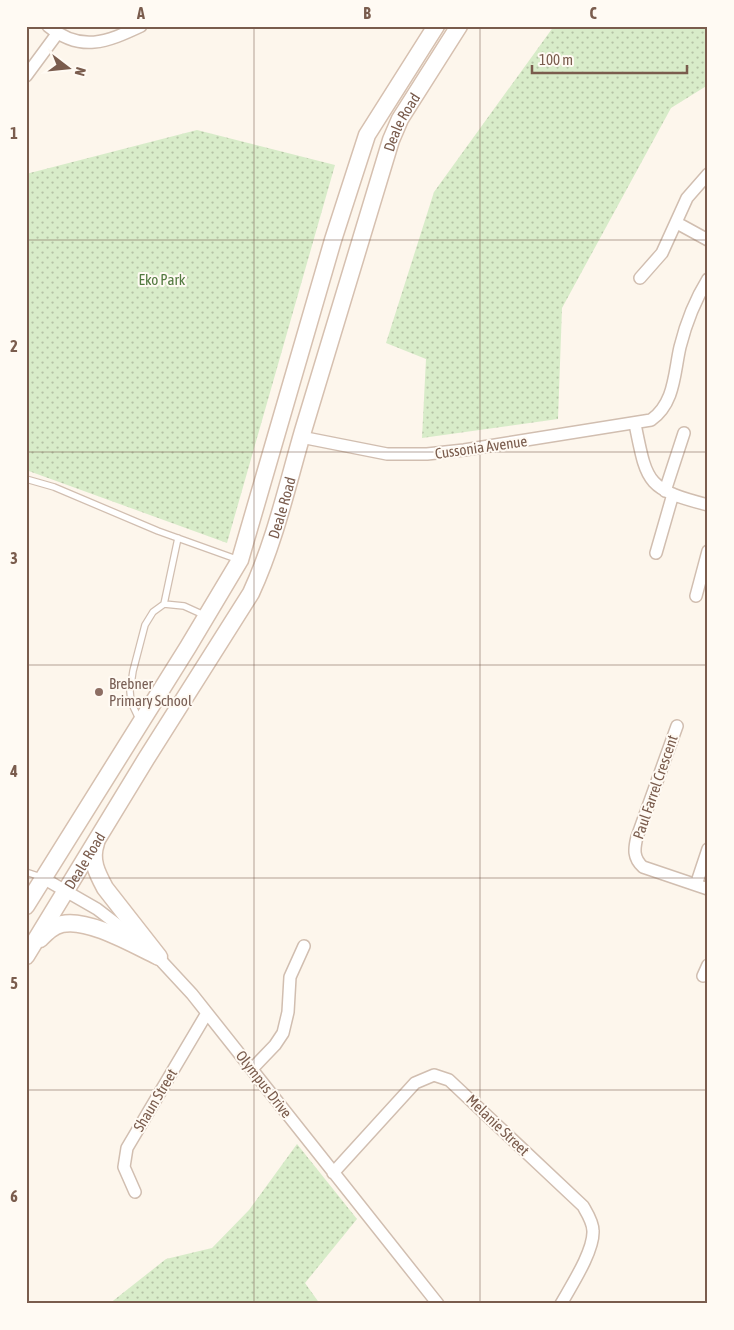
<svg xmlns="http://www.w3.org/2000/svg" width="734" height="1330" viewBox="0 0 734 1330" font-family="'Asap Condensed',sans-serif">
<defs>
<pattern id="green-dots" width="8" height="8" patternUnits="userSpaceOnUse" patternTransform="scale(1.25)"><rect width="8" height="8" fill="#d8ecc9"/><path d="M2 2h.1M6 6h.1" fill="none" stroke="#b4c2a5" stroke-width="1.8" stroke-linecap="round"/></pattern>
</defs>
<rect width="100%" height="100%" fill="#fdf6ec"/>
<path fill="url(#green-dots)" d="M554 26H708V85L671 108 562 308 558 419 422 438 426 359 386 343 434 192Z
M197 130 335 165 227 543 26 470V174Z
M297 1144 357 1219 305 1283 320 1304H109L166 1259 212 1248 249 1210Z"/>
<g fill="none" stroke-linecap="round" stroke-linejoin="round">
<defs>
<path id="lane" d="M26 479 54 487 158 531 239 560
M164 604 178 538
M140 721 131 702 130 691 133 671 145 625 153 612 164 604 184 606 206 616
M26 872 41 877"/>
<path id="street" d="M48 26C81 53 107 42 141 26
M26 76 57 34
M677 223 708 240
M640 278 662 253 687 198 708 174
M635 424C647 483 646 489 708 505
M301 437 387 454H427L464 450 651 420C675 403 674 373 680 347 686 323 695 300 708 279
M665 491 684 433
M656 553 673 494
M696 596 708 551
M677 726 637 837C634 849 633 858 643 867L708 889
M43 878 97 909 140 942
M696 885 708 849
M154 953 192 994 438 1304
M703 976 708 965
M252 1069 275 1045 283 1033 288 1012 290 977 304 946
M333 1173 415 1083 434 1075 449 1080 583 1206C587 1213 593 1222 593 1231 594 1251 571 1286 561 1304
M135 1192 124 1167 127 1148 207 1013"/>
<g id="secondary">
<path d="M96 843C90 860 97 873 105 888L159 957"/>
<path d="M26 906 188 647 240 560 333 240 367 135 436 26"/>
<path d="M40 939C47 932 53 926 62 924 88 918 134 945 157 956"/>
<path id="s1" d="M26 956 146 759 251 593C275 541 287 486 303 431 332 334 361 237 391 140L400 119 459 26"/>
</g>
</defs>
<use href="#lane" stroke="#d1beb0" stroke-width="8"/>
<use href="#street" stroke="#d1beb0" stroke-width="14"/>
<use href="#secondary" stroke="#d6c0b0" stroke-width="19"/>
<use href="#lane" stroke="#fff" stroke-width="5.5"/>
<use href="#street" stroke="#fff" stroke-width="11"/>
<use href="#secondary" stroke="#fff" stroke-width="16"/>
</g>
<path fill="none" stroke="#7a5c4d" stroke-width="1" stroke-opacity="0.55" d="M254 26V1304M480 26V1304M26 240H708M26 452H708M26 665H708M26 878H708M26 1090H708"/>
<circle fill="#8d6e63" stroke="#fffaf3" stroke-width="2" cx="99" cy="692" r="5"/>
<g text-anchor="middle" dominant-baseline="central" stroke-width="4" stroke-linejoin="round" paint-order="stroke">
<g font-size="15" fill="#7a5c4d" stroke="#fffaf3">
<text stroke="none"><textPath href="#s1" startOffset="922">Deale Road</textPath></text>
<text transform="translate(481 447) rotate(-8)">Cussonia Avenue</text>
<text stroke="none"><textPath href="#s1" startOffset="518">Deale Road</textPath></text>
<text transform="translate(655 787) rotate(-71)">Paul Farrel Crescent</text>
<text stroke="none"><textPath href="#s1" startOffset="112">Deale Road</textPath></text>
<text transform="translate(264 1084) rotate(52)">Olympus Drive</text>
<text transform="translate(155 1100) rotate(-59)">Shaun Street</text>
<text transform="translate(498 1125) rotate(44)">Melanie Street</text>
</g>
<g font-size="15" fill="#537a41" stroke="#fffaf3">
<text x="162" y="279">Eko Park</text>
</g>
<g font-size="15" fill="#785e54" stroke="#fffaf3" text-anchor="start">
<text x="109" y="683">Brebner<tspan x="109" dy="17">Primary School</tspan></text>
</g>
</g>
<rect width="734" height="1330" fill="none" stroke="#fffaf3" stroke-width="55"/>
<g transform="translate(68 68) rotate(106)" stroke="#fffaf3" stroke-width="4" paint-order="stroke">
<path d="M0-4L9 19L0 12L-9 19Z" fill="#7a5c4d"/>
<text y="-8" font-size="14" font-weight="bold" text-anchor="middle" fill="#7a5c4d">N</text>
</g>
<path d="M532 65v8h155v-8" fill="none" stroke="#7a5c4d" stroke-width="2.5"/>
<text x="539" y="65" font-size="15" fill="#7a5c4d" stroke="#fffaf3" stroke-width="4" paint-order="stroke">100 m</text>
<rect x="28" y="28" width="678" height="1274" fill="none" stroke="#7a5c4d" stroke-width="2"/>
<g font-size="16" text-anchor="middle" font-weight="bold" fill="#7a5c4d">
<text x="141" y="19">A</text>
<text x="367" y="19">B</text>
<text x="593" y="19">C</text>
<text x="14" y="139">1</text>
<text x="14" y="352">2</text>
<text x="14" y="564">3</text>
<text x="14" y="777">4</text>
<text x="14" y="989">5</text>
<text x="14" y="1202">6</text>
</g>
</svg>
